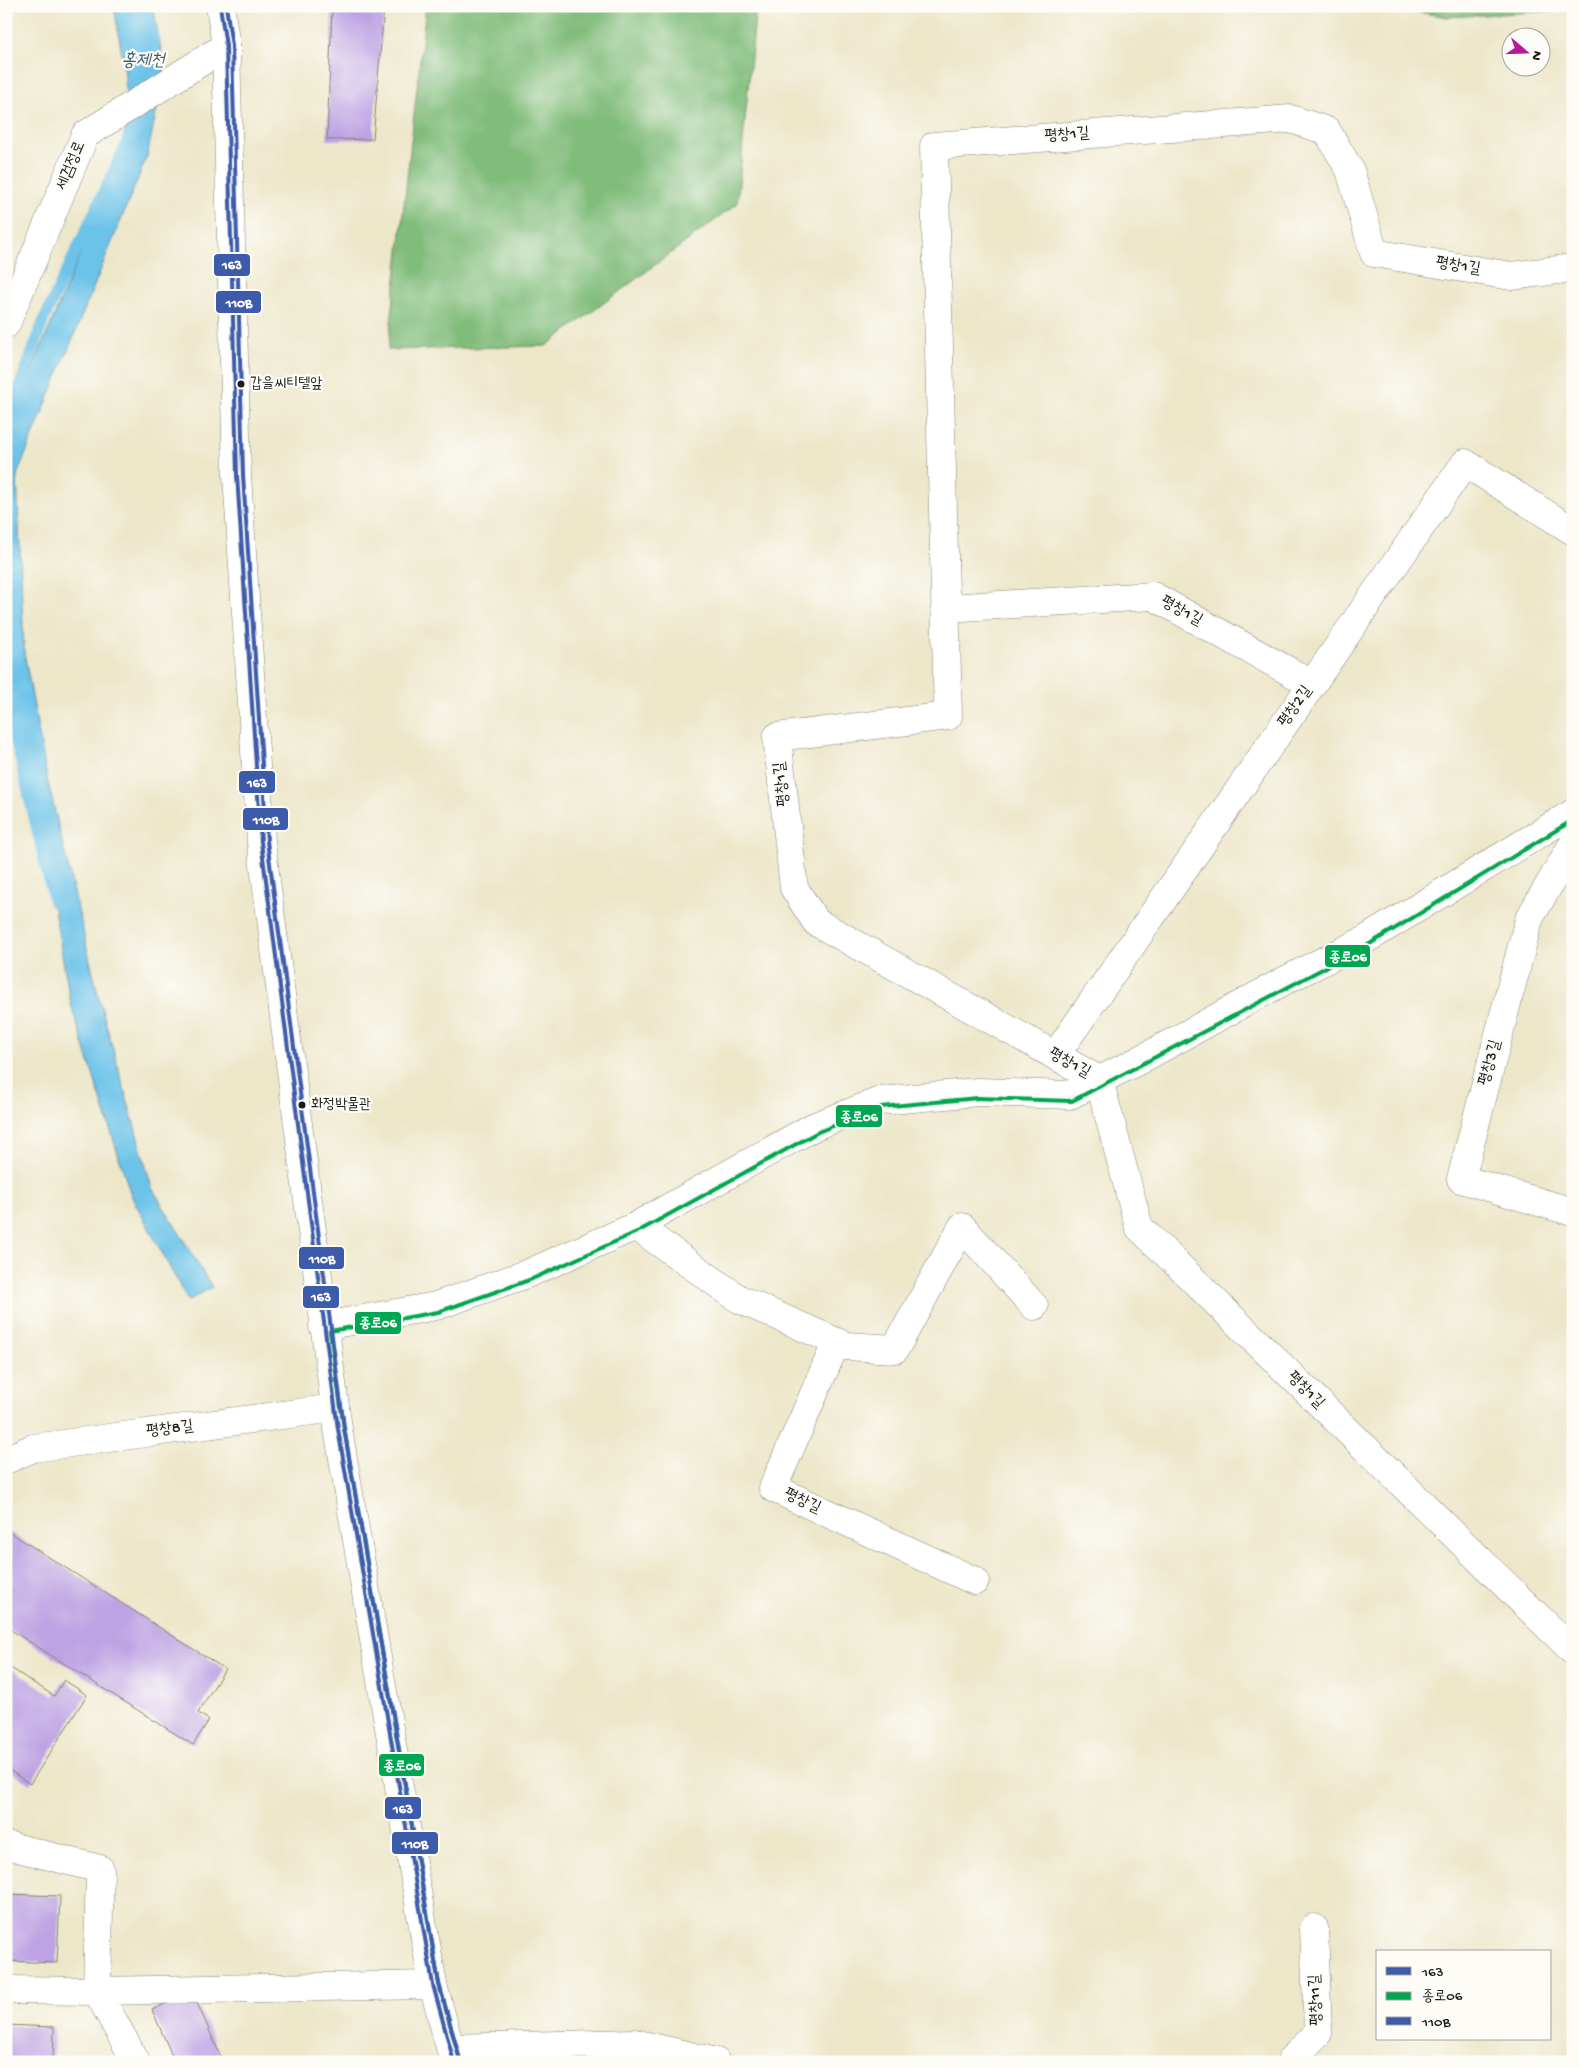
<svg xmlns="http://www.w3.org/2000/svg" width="1579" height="2068" viewBox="0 0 1579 2068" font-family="'Gochi Hand','Poor Story',sans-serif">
<rect width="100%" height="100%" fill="#fdfcf7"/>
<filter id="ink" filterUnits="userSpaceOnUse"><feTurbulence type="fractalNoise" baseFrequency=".02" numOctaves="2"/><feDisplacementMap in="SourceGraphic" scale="10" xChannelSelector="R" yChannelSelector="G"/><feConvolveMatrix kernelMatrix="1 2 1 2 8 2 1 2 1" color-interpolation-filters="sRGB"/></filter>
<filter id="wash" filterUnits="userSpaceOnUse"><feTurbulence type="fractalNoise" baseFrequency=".0096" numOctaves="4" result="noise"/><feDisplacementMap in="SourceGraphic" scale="20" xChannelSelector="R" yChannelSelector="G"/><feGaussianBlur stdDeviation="1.12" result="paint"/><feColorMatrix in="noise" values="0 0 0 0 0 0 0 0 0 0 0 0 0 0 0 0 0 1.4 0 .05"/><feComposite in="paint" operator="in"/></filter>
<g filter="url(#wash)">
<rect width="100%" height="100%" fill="#ede7ca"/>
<path fill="#80bc7a" stroke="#4e6c4b" d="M426 6H756L737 204 546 346 388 350Z
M1384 6H1573V10L1447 17Z"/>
<path fill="#6cc3e9" stroke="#447082" d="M114 6H153L165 71 147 156 17 475 24 652 47 778 99 999 152 1188 212 1287 188 1301 131 1195 71 1005 51 892 6 700V431L127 142 125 74Z"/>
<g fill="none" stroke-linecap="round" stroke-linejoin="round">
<path stroke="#6cc3e9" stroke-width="11" d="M6 424 44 319 127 142 130 129
M6 700 54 902"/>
</g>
<g id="blocks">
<path fill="#bda3e3" d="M332 6H384L373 139 327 140Z
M6 1530 225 1669 198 1713 209 1720 193 1745 6 1627Z
M6 1665 54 1696 64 1680 87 1695 30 1784 6 1768Z
M6 1894 60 1896 57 1963 6 1961Z
M192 1991 223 2062H175L152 2010Z
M6 2025 54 2027 53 2062H6Z"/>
</g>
</g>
<g filter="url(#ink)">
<use href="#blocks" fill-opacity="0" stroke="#848273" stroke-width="1"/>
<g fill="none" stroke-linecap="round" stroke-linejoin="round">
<defs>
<path id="minor" d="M1573 268 1511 276 1374 253 1350 170 1327 131 1291 119 934 146 948 716 777 737 794 888 816 922 1099 1080 1139 1227 1573 1651
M6 324 85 135 226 46
M945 608 1153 596 1312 684
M1573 844 1529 919 1461 1179 1573 1212
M1055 1056 1465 463 1573 531
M636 1226 739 1299 846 1346 895 1349 962 1227 1034 1306
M323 1326 436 1306 529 1273 636 1226 815 1126 880 1101 978 1092 1070 1095 1138 1061 1282 982 1365 940 1573 813
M836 1343 773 1488 975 1581
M6 1460 33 1448 335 1408
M6 1845 100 1869 97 1991 136 2062
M6 1990 97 1991 433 1985
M451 2048 634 2043 716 2062
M1292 2062V2059L1318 2033 1314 1928"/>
<path id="major" d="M220 6 226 46 237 475 261 842 338 1429 433 1985 454 2062"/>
</defs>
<use href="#minor" stroke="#848273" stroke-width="29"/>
<use href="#major" stroke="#848273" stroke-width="29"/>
<use href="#minor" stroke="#fff" stroke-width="28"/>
<use href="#major" stroke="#fff" stroke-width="28"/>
<defs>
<path id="bus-1" d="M220 6 226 46 237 475 261 842 338 1429 433 1985 454 2062"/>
<path id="bus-2" d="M460 2060 439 1984 344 1428 330 1331 438 1312 532 1279 639 1231 818 1132 881 1107 978 1098 1072 1101 1368 945 1573 820"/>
<path id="bus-3" d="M226 6 232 46 243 475 267 841 344 1428 439 1984 460 2060"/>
</defs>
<use href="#bus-1" stroke="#fdfcf7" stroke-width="8"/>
<use href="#bus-2" stroke="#fdfcf7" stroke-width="8"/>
<use href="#bus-3" stroke="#fdfcf7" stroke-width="8"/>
<use href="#bus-1" stroke="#3d5bab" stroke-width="4"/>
<use href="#bus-2" stroke="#00a651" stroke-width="4"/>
<use href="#bus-3" stroke="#3d5bab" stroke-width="4"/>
</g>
</g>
<g fill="#1c1c1c" stroke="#fdfcf7" stroke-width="2">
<circle cx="241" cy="384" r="4.5"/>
<circle cx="302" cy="1105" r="4.5"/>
</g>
<g text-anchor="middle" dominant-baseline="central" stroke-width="4.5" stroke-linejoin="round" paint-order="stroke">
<g font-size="15" fill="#1c1c1c" stroke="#fdfcf7" text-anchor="start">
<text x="250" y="384">갑을씨티텔앞</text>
<text x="311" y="1105">화정박물관</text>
</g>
<g font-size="16" fill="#1c1c1c" stroke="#fdfcf7">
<text transform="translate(1067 136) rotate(-4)">평창1길</text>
<text transform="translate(72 166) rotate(-67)">세검정로</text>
<text transform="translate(1458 267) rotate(9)">평창1길</text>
<text transform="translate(1181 612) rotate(29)">평창1길</text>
<text transform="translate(1296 707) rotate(-55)">평창2길</text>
<text transform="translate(783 784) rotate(-96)">평창1길</text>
<text transform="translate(1491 1063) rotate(-75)">평창3길</text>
<text transform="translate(1069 1064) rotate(29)">평창1길</text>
<text transform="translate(1305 1391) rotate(45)">평창1길</text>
<text transform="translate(170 1430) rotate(-7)">평창8길</text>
<text transform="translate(802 1502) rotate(25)">평창길</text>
<text transform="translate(1317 2000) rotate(-92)">평창11길</text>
</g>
<g font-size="18" font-style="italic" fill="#3c5f6e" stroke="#fdfcf7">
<text x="143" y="61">홍제천</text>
</g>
</g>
<g stroke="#fdfcf7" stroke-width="2">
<rect x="213" y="253" width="38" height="24" rx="5" fill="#3d5bab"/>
<rect x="215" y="290" width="47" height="24" rx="5" fill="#3d5bab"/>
<rect x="238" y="770" width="38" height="24" rx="5" fill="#3d5bab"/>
<rect x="242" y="807" width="47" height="24" rx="5" fill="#3d5bab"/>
<rect x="1324" y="944" width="47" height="24" rx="5" fill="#00a651"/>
<rect x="835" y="1104" width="48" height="24" rx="5" fill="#00a651"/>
<rect x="298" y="1246" width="47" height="24" rx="5" fill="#3d5bab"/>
<rect x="302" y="1285" width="38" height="24" rx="5" fill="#3d5bab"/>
<rect x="354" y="1311" width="48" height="24" rx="5" fill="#00a651"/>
<rect x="378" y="1753" width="47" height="24" rx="5" fill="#00a651"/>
<rect x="384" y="1796" width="38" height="24" rx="5" fill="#3d5bab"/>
<rect x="391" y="1831" width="48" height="24" rx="5" fill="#3d5bab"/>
</g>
<g font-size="14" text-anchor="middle" font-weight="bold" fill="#fff">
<text x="232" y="269">163</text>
<text x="239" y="307">110B</text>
<text x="257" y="787">163</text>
<text x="266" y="824">110B</text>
<text x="1348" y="961">종로06</text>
<text x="859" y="1121">종로06</text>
<text x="322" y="1263">110B</text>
<text x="321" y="1301">163</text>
<text x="378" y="1327">종로06</text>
<text x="402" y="1770">종로06</text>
<text x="403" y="1813">163</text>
<text x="415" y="1848">110B</text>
</g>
<rect width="1579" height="2068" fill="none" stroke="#fdfcf7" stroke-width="25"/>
<rect x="1376" y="1950" width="175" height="90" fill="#fdfcf7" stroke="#a3a29f"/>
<rect x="1386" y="1967" width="25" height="8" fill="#3d5bab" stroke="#a3a29f"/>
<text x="1422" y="1976" font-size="15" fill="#1c1c1c">163</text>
<rect x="1386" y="1992" width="25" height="8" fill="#00a651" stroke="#a3a29f"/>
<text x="1422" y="2000" font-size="15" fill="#1c1c1c">종로06</text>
<rect x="1386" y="2017" width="25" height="8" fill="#3d5bab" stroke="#a3a29f"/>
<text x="1422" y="2026" font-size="15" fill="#1c1c1c">110B</text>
<g transform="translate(1526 52) rotate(109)"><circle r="24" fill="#fdfcf7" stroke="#a3a29f"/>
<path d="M0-4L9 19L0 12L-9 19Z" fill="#b5179e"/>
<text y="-8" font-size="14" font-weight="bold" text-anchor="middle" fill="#1c1c1c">N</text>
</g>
</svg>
